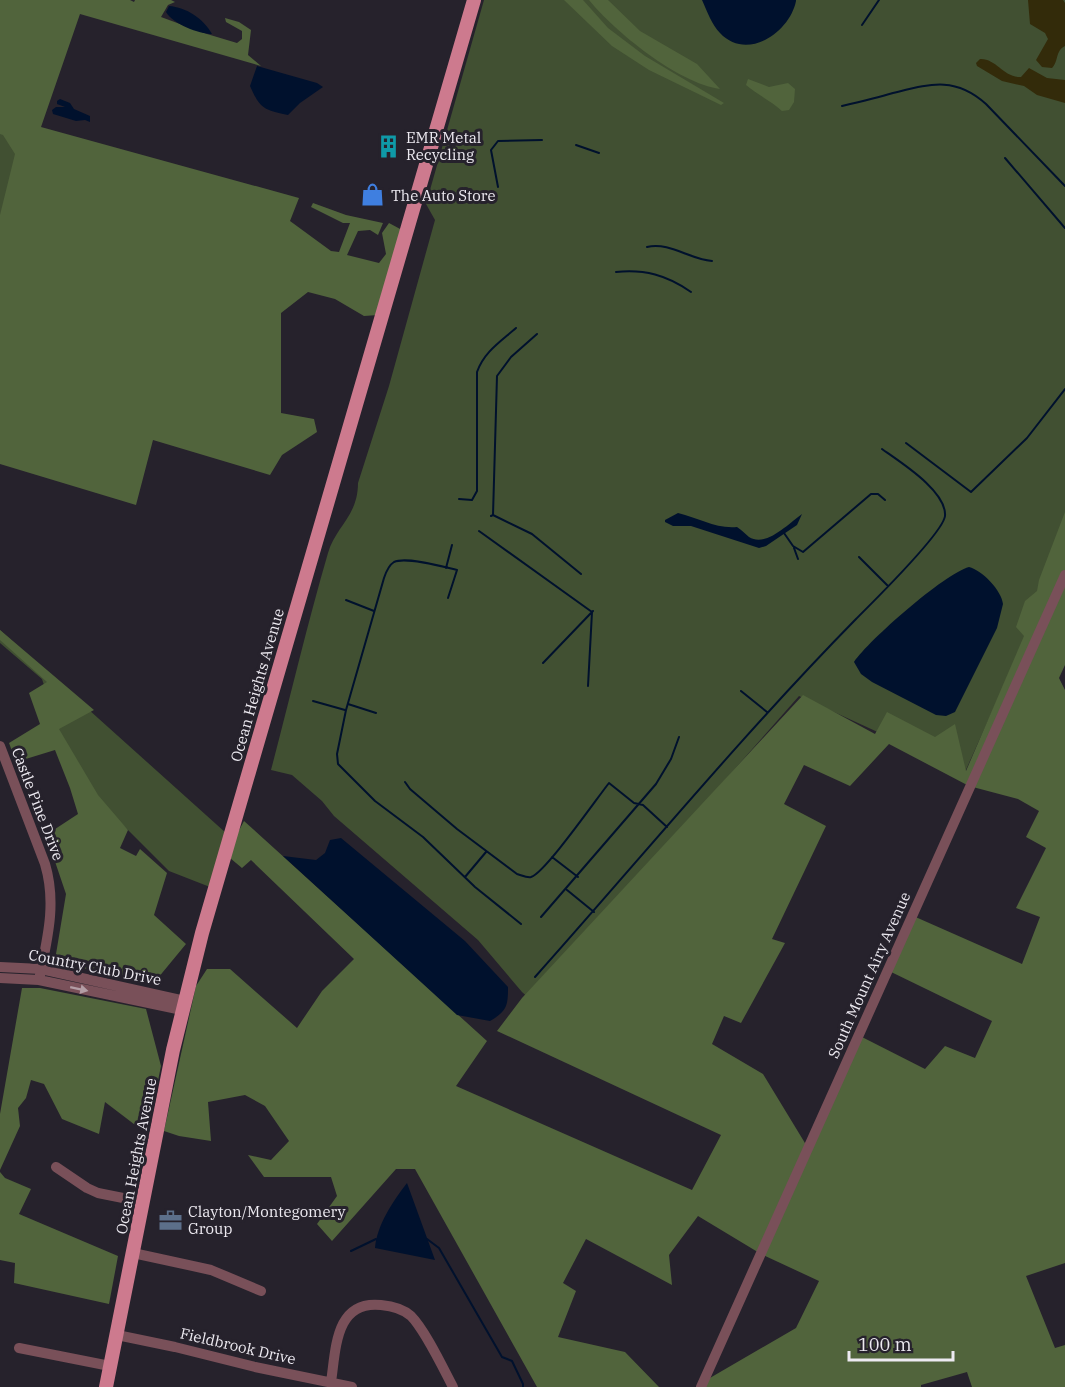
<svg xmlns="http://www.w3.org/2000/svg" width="1065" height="1387" viewBox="0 0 1065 1387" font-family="'IBM Plex Serif',serif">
<rect width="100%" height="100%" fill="#26222c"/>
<path fill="#415032" d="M484 0H1065V549L965 772 799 696 531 1000 522 992 478 940 334 816 322 801 292 775 271 770C290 698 307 625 328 553 336 526 358 516 358 483L389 386 435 220 426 204Z
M0 114 35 123 0 255Z
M0 630 226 833 210 887 169 871 74 776 42 679 0 643Z"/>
<path fill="#51643c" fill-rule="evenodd" d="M0 0H130L134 2 135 0H171L175 2 168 5 161 17 207 34 237 43 242 39V31L226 22 225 18 239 22 251 30 248 55 261 66 80 14 41 127 299 198 290 221 331 251 339 252 350 223H343L311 207 313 203 346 215 383 223 378 235 370 230 358 231 347 255 379 263 386 254 382 233 389 223 402 230 378 315 364 316 335 299 308 292 281 313V413L314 419 317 432 282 455 270 475 153 440 136 505 0 464V215L15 154 3 135 0 134Z
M564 0H583L608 28 645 56 724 103 721 105 649 70 612 46Z
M589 0H608L640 31 697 64 720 89C678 83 615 32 589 0Z
M748 79 769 87 788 83 795 89 794 102 789 110 782 111C771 101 758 95 746 85Z
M1065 512V665L1059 678 1065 690V1263L1026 1276 1055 1348 1065 1345V1387H972L967 1372 921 1385V1387H701L703 1382 796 1328 819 1281 761 1254 698 1216 669 1255 672 1285 586 1239 563 1283 576 1291 558 1337 625 1352 659 1387H537L415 1169H396L332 1241 317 1224 337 1196 331 1177H264L248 1155 271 1160 289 1141 265 1106 245 1095 208 1102 211 1141 179 1136 164 1131 196 986 207 969H230L297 1028 322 991 354 959 251 860 242 868 230 858 236 836 244 821 487 1041 456 1086 692 1190 721 1135 497 1031 522 998 803 695 875 734 887 712 935 737 955 724 966 771 1024 636 1016 627 1025 601 1037 591 1039 580ZM889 744 969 786 1018 799 1039 811 1026 837 1046 848 1016 908 1040 917 1022 964 911 915 887 970 992 1021 975 1058 945 1046 925 1069 858 1035 808 1148 763 1074 712 1044 724 1016 741 1023 785 943 772 939 826 826 784 804 804 765 850 786Z
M0 630 94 710 59 729 98 795 128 830 120 848 136 856 140 849 167 873 154 915 186 944 153 984 56 962V954L66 894 46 835 78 814 70 788 55 750 16 762 9 743 40 724 29 693 47 682 0 640Z
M22 988H40L146 1009 161 1066 147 1134 105 1102 99 1134 62 1119 44 1084 31 1080 26 1098 18 1108 20 1126 0 1170V1114Z
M0 1172 5 1178 31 1189 19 1214 118 1256 109 1304 14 1283 15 1263 0 1260Z"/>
<path fill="#332b0a" d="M1028 0H1063L1065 3V46C1055 51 1059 61 1052 68L1042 67 1036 60 1048 39 1045 33 1030 24Z
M980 59C996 58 1004 78 1021 77L1029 68 1047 78 1065 80V103L1037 95 1024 86 1002 81 977 66 976 63Z"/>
<path fill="#00112d" d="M702 0H796V1C790 32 747 62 720 33 712 25 707 11 702 0Z
M169 6C186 7 204 19 212 34 199 34 173 24 166 12Z
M257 66 317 83 323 87 300 103 288 115C264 110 260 109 250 86Z
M60 99 70 103 74 109 90 116V122L85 120 76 121 53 114 52 110 56 107H65L57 104V101Z
M678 513C699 518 716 529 737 527 742 530 745 534 749 537 766 548 789 523 802 514L797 525 766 546 759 548 691 526H673L665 522V520Z
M969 567C982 570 1002 591 1003 604L997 628 955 712 946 716 936 715 872 682 861 674 854 662C869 640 944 574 969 567Z
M341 838 465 941 508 987C508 1006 507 1011 490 1021L457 1015 283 856 316 860 325 853 330 840Z
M407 1183 435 1260 375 1248C377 1225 393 1201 407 1183Z"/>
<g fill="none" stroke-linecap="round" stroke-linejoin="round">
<path stroke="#00112d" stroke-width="2" d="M862 25 879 0
M842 106C859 102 876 98 893 93 930 84 955 76 986 104L1065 186
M576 145 599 153
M1005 158 1065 228
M498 187 491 150 498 141 542 140
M647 247C670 242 689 259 712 261
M616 272C644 269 667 275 691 292
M906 443 971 492 1027 438 1065 389
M459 499 472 500 477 491V372C484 352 500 342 516 328
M493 515 497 376 511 357 537 334
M491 516 493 515 532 534 581 574
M479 531 592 612 593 611
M784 533 793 546 803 552 871 494H878L885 500
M794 548 798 559
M859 557 888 586
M446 568 452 545
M448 598 457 570C444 567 406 556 394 562 389 565 386 572 384 578L346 710 337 754 338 764 375 801 423 837 475 887 521 924
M346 600 374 611
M543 663 591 613
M588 686 592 612
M741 691 767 712
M313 701 345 710
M348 704 376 713
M405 782 410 789 457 829 517 874C521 875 527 878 531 877 545 873 597 798 609 783L634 803 643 805 667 827
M552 857 578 877
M465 877 486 852
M567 890 594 912
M541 917 656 784 671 759 679 737
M535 977C642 857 744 733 856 619 872 603 943 533 945 516 947 491 900 462 882 449
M427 1239 439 1248 502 1357 512 1361 523 1384V1387
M351 1251 376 1239"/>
<path stroke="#795059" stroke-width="10" d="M0 746 45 864C57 904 47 940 39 980
M0 967 41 969 185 1001
M0 978 39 980 182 1010
M56 1167 87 1188 98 1193 143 1202
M133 1253 211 1270 261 1291
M117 1335 175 1347 255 1367 352 1387
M19 1348 110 1366
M331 1382C336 1349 335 1300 381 1305 392 1306 402 1308 411 1316 425 1330 443 1368 453 1387
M701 1387 1065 575"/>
<path stroke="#cd7a8e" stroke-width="14" d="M106 1387 173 1050 202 933 474 0"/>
</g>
<defs><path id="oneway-solid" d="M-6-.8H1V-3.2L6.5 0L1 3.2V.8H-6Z" transform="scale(1.5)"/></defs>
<use fill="#b39da5" href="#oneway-solid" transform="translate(79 989) rotate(12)"/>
<defs>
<symbol id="building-bare" viewBox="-9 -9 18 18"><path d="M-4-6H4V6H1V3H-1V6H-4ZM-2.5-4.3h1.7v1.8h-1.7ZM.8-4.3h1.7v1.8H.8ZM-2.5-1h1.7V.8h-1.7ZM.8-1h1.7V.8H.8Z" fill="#0f9aa8" stroke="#26222c" stroke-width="2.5" paint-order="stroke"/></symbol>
<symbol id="shop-bare" viewBox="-9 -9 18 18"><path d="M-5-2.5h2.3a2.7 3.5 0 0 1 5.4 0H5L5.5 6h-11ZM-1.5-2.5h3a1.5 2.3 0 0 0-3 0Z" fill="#3f7fe0" stroke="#26222c" stroke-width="2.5" paint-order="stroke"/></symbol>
<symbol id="office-bare" viewBox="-9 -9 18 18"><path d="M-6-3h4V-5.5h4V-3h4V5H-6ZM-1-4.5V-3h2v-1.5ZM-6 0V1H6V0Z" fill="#5c6f8a" stroke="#26222c" stroke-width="2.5" paint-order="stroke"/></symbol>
</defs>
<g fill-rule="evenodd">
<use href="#building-bare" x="372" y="130" width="33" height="33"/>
<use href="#shop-bare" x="356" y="178" width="33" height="33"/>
<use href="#office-bare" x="154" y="1204" width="33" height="33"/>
</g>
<g text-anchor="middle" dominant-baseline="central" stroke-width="6" stroke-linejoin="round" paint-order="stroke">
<g font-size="15" fill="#edeaf1" stroke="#26222c" text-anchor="start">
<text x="406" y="137">EMR Metal<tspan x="406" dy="17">Recycling</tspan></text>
<text x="391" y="195">The Auto Store</text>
<text x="188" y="1211">Clayton/Montegomery<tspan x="188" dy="17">Group</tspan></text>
</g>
<g font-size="15" fill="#edeaf1" stroke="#26222c">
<text transform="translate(257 685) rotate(-74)">Ocean Heights Avenue</text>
<text transform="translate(38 804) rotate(69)">Castle Pine Drive</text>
<text transform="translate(95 967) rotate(11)">Country Club Drive</text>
<text transform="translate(869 975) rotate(-66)">South Mount Airy Avenue</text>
<text transform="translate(136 1156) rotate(-79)">Ocean Heights Avenue</text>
<text transform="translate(238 1346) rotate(13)">Fieldbrook Drive</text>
</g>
</g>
<path d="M849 1351v9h104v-9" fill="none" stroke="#edeaf1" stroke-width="3"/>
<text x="858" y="1351" font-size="18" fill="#edeaf1" stroke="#26222c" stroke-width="4.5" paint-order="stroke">100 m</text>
</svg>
